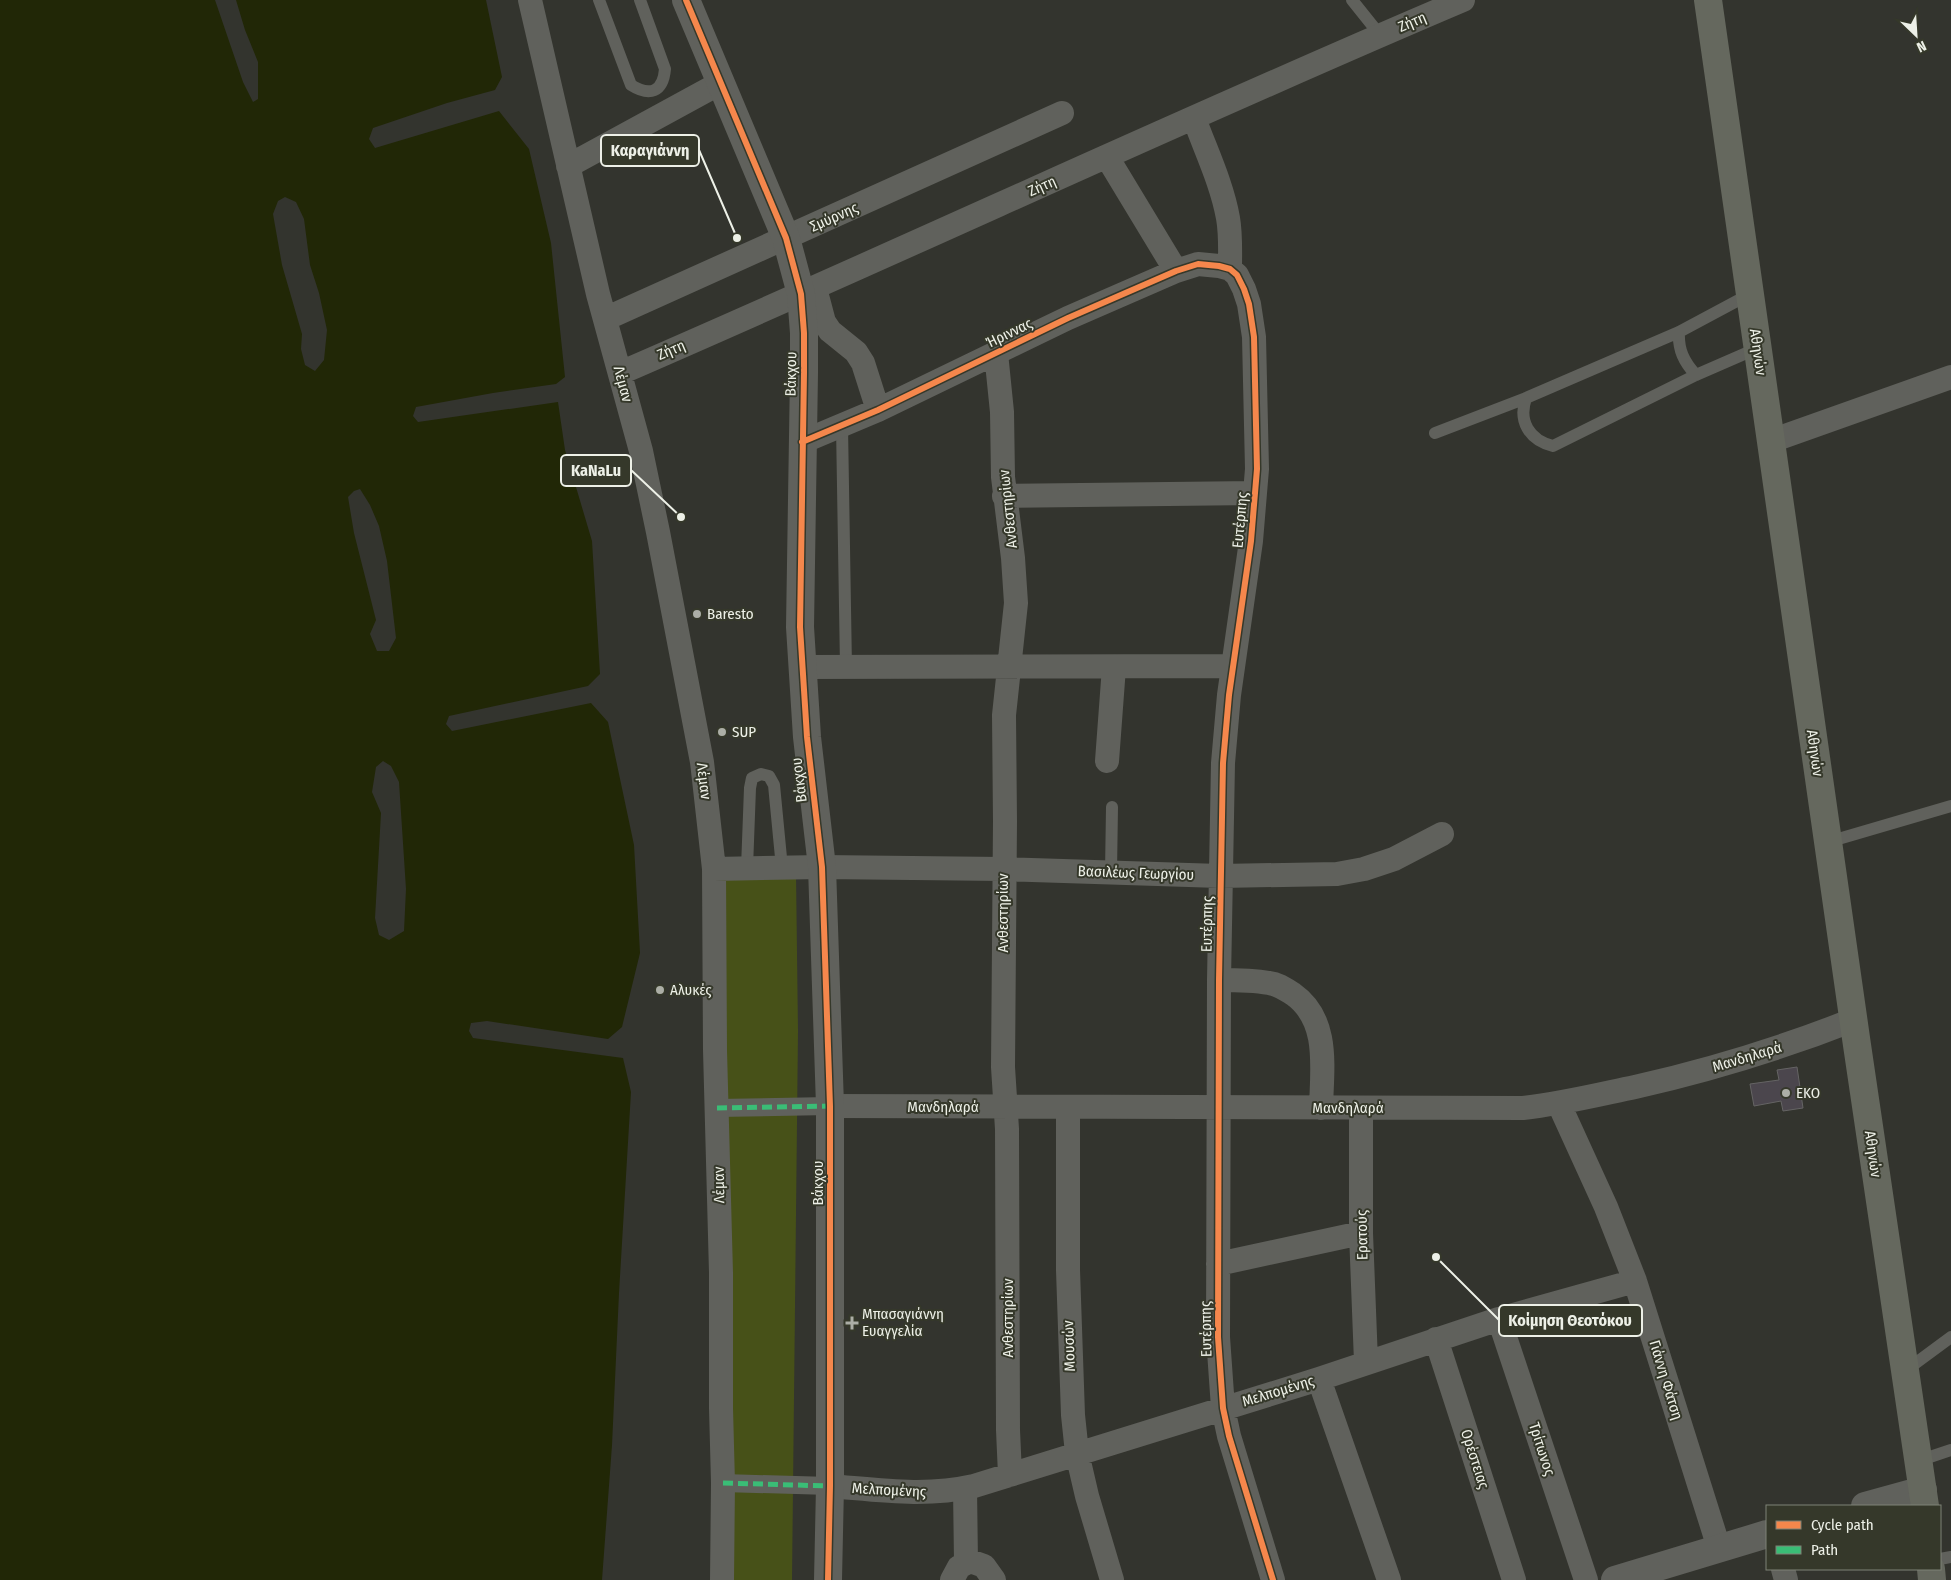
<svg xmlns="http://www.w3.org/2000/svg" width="1951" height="1580" viewBox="0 0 1951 1580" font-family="'Fira Sans Condensed',sans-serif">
<rect width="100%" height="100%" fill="#33342e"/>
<path fill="#475118" d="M720 873 796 874 798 1031 792 1580H730Z"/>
<path fill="#212706" d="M0 0H486L502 77 495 90 447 103 373 128 369 139 375 148 499 111 529 149 551 243 565 377 556 384 493 393 416 407 413 416 418 422 558 402 565 450 592 541 600 674 588 686 449 716 446 724 452 731 591 703 608 722 634 845 640 953 622 1027 608 1039 487 1021 471 1023 469 1031 473 1038 623 1058 631 1092 619 1293 612 1445 602 1580H0Z"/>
<path fill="#33342e" d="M215 0H236L245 30 258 62V99L253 102 243 82Z
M285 197 296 202 304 219 310 265 319 293 327 330 324 360 315 371 305 365 301 349 302 334 282 265 273 214 278 201Z
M360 489 370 505 379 526 387 561 396 638 389 651H377L370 634 376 620 354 533 348 497 354 491Z
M383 761 391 766 399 782 406 889 404 931 389 940 379 935 375 918 381 813 372 792 376 767Z"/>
<path fill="#4b464d" stroke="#656464" d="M1797 1067 1803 1108 1783 1111 1781 1101 1754 1106 1750 1084 1779 1080 1777 1070Z"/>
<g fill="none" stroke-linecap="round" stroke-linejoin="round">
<path stroke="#60615c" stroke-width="12" d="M599 0 631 85C650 97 663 92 665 69L640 0
M1352 0 1380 35
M1679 332C1678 350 1684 362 1696 375
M1526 398C1518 421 1529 440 1553 446L1696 375 1758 348
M842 426 846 667
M1435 433 1526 398 1679 332 1750 294
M1828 842 1951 806
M747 868 750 788 752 778 761 774 769 776 774 785 782 868
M1111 872 1112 807
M1905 1371 1951 1337
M1918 1461 1951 1450
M1940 1559 1951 1557"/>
<path stroke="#60615c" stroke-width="18" d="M717 1108 830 1106
M723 1483 830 1486"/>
<path stroke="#60615c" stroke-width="24" d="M530 0 598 294 641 451 658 532 702 762 714 869 715 1050 721 1273V1408L723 1483 722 1580
M1194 118C1206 151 1222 184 1228 218 1231 235 1230 252 1230 269
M1107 157 1176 271
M568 166 722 82
M815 288 824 322 830 331 856 352 863 363 878 410
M605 319 1062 113
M996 353 1002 412 1003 477 1013 558 1016 603 1004 715 1005 821 1003 1067 1007 1129 1008 1430 1010 1475
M620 373C902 251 1180 120 1463 0
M1771 441 1951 377
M802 442 878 410 1068 318 1176 271 1198 264 1219 266 1230 269 1237 275 1244 289 1249 304 1254 337 1257 469 1251 541 1229 695 1223 763 1219 980 1218 1337 1223 1408 1229 1436 1273 1580
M1004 496 1255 493
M803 667 1233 666
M1107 761 1114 667
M714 869 822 867 1003 869 1220 876 1337 874 1364 869 1394 859 1442 834
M1219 980C1235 980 1252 980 1269 983 1278 984 1285 989 1293 994 1330 1020 1322 1068 1321 1108
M1559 1104 1606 1207 1635 1281 1719 1548
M830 1106 1523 1108C1561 1104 1597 1095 1635 1087 1710 1070 1782 1048 1853 1020
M1068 1107V1270L1073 1415 1077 1453 1087 1496 1112 1580
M1361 1108V1233L1366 1362
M1218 1264 1361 1233
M1499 1319 1586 1580
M1436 1339 1514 1580
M1319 1379 1389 1580
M830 1486C880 1490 925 1497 974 1486L1319 1379 1499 1319 1635 1281
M965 1488 966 1562
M1783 1569 1786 1580
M952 1580 959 1567 970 1561 984 1566 994 1580"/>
<path stroke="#60615c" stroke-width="28" d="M686 0 786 238 801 294 804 333V373L800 627 807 737 822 867 830 1106V1486L828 1580
M1865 1506 1923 1490
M1615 1580 1767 1534"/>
<path stroke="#65685e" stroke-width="28" d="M1708 0 1857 1045 1925 1506
M1931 1569 1932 1580"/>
<path stroke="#3abd76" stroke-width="5" stroke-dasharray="10 5" stroke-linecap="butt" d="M717 1108 830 1106
M723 1483 830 1486"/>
<defs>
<path id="cycleway" d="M686 0 786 238 801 294 804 333V373L800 627 807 737 822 867 830 1106V1486L828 1580
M802 442 878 410 1068 318 1176 271 1198 264 1219 266 1230 269 1237 275 1244 289 1249 304 1254 337 1257 469 1251 541 1229 695 1223 763 1219 980 1218 1337 1223 1408 1229 1436 1273 1580"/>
</defs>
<use href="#cycleway" stroke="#35382a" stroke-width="9"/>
<use href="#cycleway" stroke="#f5874c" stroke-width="6"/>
</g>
<g fill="#acaea6" stroke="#35382a" stroke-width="2">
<circle cx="697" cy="614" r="5"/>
<circle cx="722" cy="732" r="5"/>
<circle cx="660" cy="990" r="5"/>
<circle cx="1786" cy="1093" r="5"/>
<path d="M849.5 1315.5h5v5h5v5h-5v5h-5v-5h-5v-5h5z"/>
</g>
<g text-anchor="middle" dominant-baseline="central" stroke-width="4" stroke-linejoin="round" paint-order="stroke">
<g font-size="15" fill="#edf0e7" stroke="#35382a">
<text transform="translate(1412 22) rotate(-23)">Ζήτη</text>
<text transform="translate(1042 186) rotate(-24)">Ζήτη</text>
<text transform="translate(834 217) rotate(-24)">Σμύρνης</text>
<text transform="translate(1009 333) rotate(-26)">Ήριννας</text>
<text transform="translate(671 350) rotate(-23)">Ζήτη</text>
<text transform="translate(1758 352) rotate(82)">Αθηνών</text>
<text transform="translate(791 374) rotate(-89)">Βάκχου</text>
<text transform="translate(623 384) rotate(75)">Λέμαν</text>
<text transform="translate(1008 509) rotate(-96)">Ανθεστηρίων</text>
<text transform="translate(1240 520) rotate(-85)">Ευτέρπης</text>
<text transform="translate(1815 753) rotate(82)">Αθηνών</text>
<text transform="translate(799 780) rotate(-97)">Βάκχου</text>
<text transform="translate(704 781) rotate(83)">Λέμαν</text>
<text transform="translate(1136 873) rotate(2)">Βασιλέως Γεωργίου</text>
<text transform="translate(1003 913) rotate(-90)">Ανθεστηρίων</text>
<text transform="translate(1207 924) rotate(-89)">Ευτέρπης</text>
<text transform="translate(1747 1057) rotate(-17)">Μανδηλαρά</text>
<text x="943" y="1107">Μανδηλαρά</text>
<text x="1348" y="1108">Μανδηλαρά</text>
<text transform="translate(1873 1154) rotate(82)">Αθηνών</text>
<text transform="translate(818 1183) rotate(-90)">Βάκχου</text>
<text transform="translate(719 1185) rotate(-91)">Λέμαν</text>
<text transform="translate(1362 1235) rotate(-91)">Ερατούς</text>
<text transform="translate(1008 1318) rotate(-90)">Ανθεστηρίων</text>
<text transform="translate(1206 1329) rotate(-91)">Ευτέρπης</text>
<text transform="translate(1069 1346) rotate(-92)">Μουσών</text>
<text transform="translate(1666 1380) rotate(73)">Γιάννη Φάτση</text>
<text transform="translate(1278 1391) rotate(-17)">Μελπομένης</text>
<text transform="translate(1542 1449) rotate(72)">Τρίτωνος</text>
<text transform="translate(1475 1459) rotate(72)">Ορέστειας</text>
<text transform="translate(889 1490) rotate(3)">Μελπομένης</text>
</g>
<g font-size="15" fill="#edf0e7" stroke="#35382a" text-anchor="start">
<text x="707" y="614">Baresto</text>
<text x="732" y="732">SUP</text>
<text x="670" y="990">Αλυκές</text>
<text x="1796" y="1093">EKO</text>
<text x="862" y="1314">Μπασαγιάννη<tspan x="862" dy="17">Ευαγγελία</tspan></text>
</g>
</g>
<path fill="none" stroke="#edf0e7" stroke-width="2" d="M737 238L699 150M681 517L631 470M1436 1257L1499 1320"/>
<g fill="#edf0e7" stroke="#35382a" stroke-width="2">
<circle cx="737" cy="238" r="5"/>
<circle cx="681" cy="517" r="5"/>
<circle cx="1436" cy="1257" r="5"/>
</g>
<g fill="#35382a" stroke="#edf0e7" stroke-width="2">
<rect x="601" y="135" width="98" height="31" rx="5"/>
<rect x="561" y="455" width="70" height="31" rx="5"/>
<rect x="1499" y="1305" width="143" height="31" rx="5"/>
</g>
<g font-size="16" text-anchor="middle" font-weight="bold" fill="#edf0e7">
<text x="650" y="156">Καραγιάννη</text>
<text x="596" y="476">KaNaLu</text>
<text x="1570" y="1326">Κοίμηση Θεοτόκου</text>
</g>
<rect x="1766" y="1505" width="175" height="65" fill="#35382a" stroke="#7f8276"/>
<rect x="1776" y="1521" width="25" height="8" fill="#f5874c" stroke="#7f8276"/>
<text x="1811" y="1530" font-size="15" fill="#edf0e7">Cycle path</text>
<rect x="1776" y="1546" width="25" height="8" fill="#3abd76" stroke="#7f8276"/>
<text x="1811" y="1555" font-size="15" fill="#edf0e7">Path</text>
<g transform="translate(1916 35) rotate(155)" stroke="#35382a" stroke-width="4" paint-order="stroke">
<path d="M0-4L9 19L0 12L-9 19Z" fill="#edf0e7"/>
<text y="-8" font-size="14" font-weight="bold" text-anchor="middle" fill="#edf0e7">N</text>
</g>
</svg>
